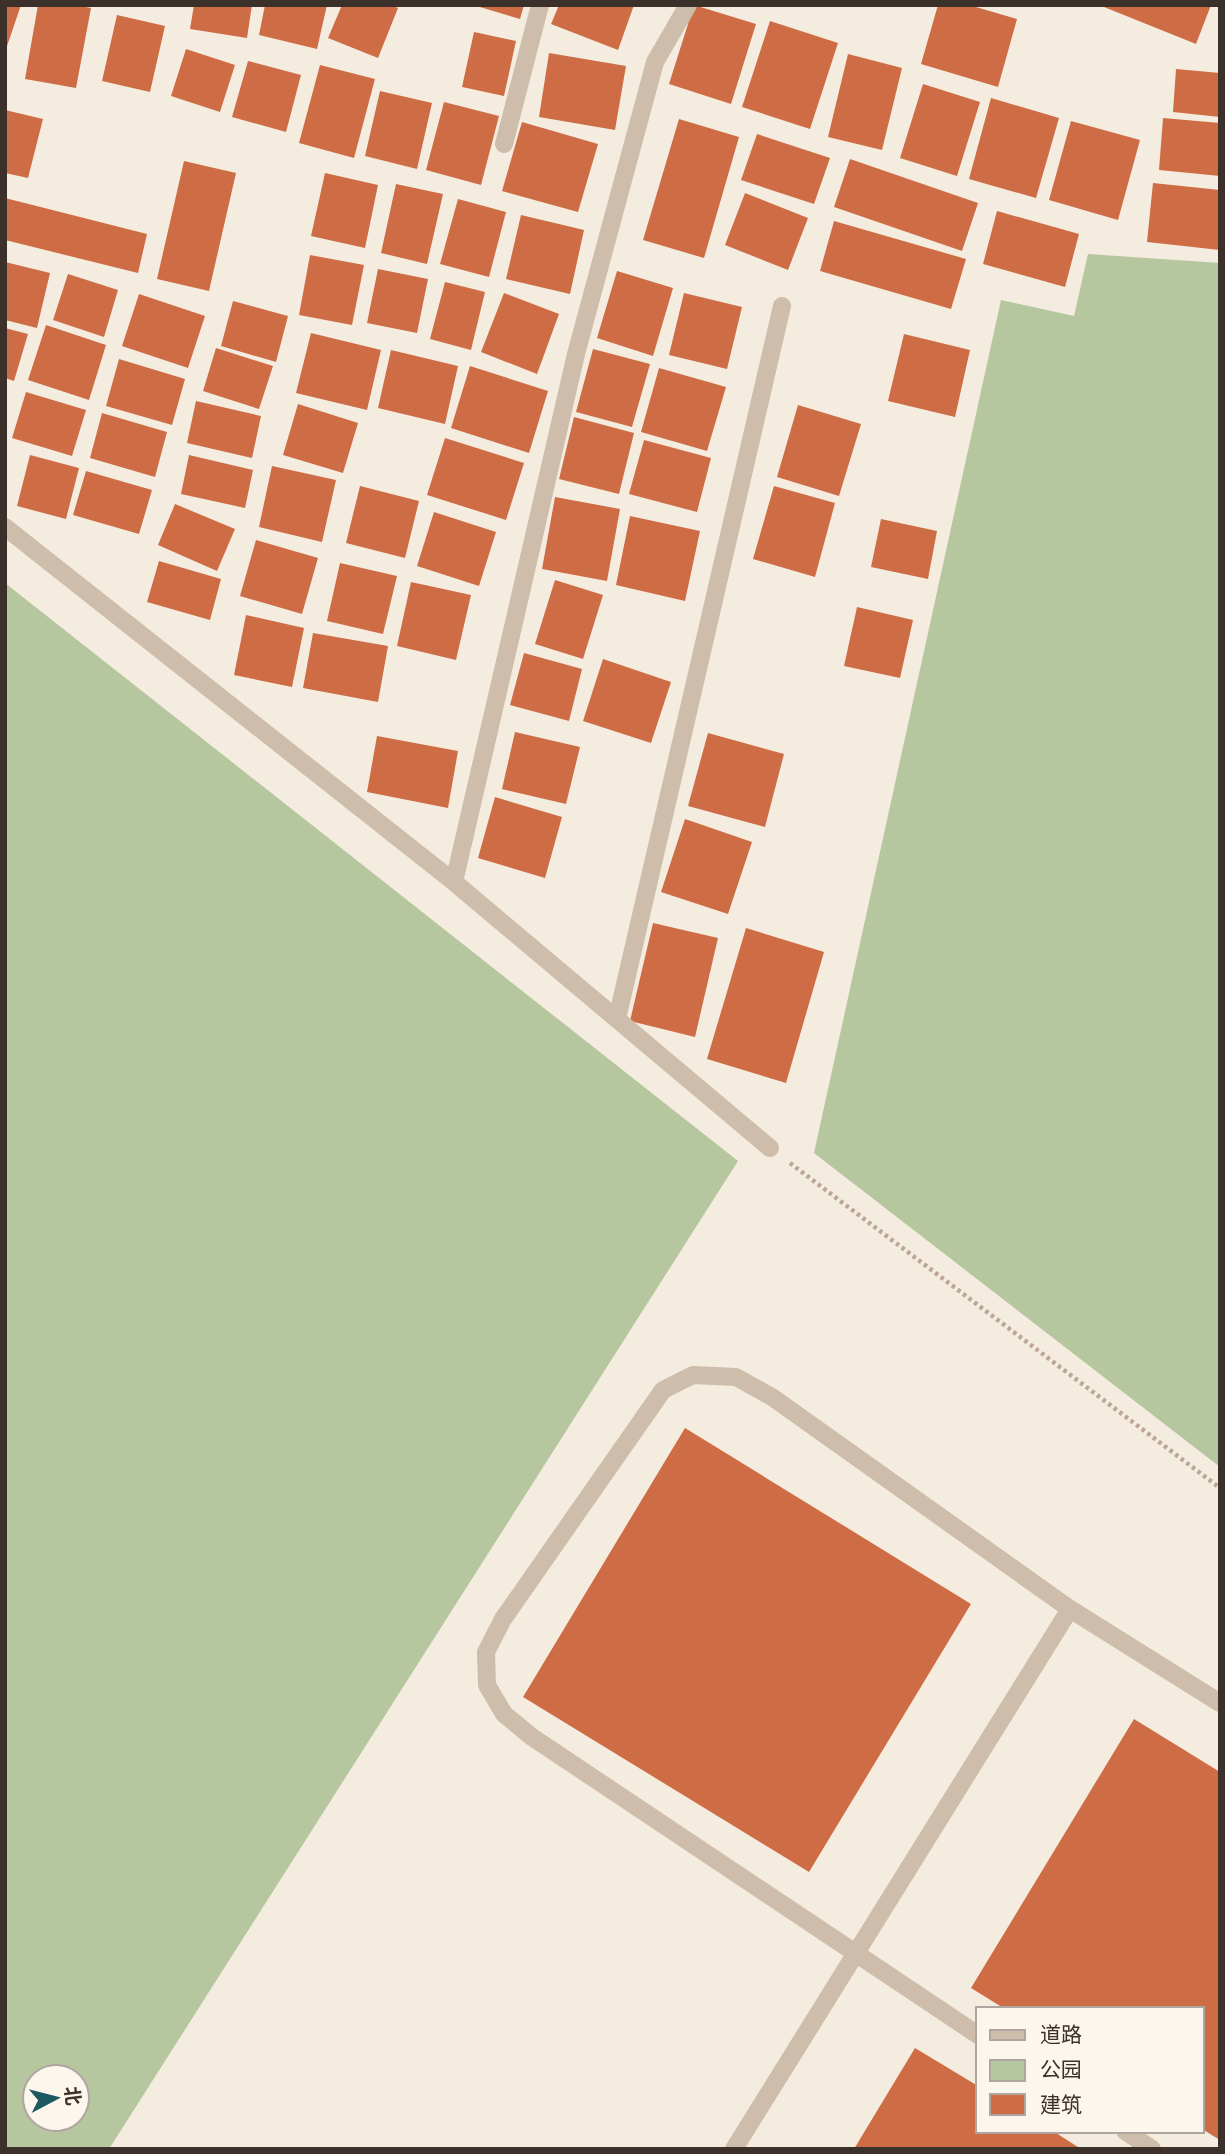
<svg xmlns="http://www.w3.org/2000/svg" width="1225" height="2154" viewBox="0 0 1225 2154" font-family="Helvetica,'Noto Sans SC',sans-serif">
<rect width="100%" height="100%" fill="#f5ece0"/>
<path fill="#b6c69e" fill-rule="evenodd" d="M1088 254 1220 263V1467L814 1153 1001 300 1074 316Z
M5 583 738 1161 109 2149H5ZM35 2077H77V2119H35Z"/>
<path fill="#ce6d45" d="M5 5H21L6 49H5Z
M38 5H75L91 8 76 88 25 79Z
M194 5H252L247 38 190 29Z
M265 5H327L317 49 259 35Z
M342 5H391L398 8 378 58 328 38Z
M473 5H524L520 19Z
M559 5H634L618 50 551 24Z
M694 5 756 24 731 104 669 84Z
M938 5H969L1017 19 998 87 921 64Z
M1099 5H1211L1196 44Z
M117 15 165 26 150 92 102 81Z
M770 21 838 43 810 129 742 107Z
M474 32 516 41 504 96 462 87Z
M186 49 235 65 220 112 171 96Z
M549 53 626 66 615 130 539 117Z
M848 54 902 68 882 150 828 137Z
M248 61 301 75 286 132 232 117Z
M320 65 375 79 354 158 299 143Z
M1176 69 1220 73V117L1173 112Z
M923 84 980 102 957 176 900 158Z
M380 91 432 103 417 169 365 156Z
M991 98 1059 118 1036 198 969 179Z
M444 102 499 116 481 185 426 170Z
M5 110 43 119 28 178 5 173Z
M1163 118 1220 123V176L1159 170Z
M679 119 739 137 704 258 643 240Z
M1071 121 1140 140 1118 220 1049 200Z
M522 122 598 144 578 212 502 191Z
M757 134 830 158 814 204 741 180Z
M850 159 978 203 962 251 834 207Z
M184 161 236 173 209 291 157 279Z
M325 173 378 185 365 248 311 236Z
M1153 183 1220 190V250L1147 242Z
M396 184 443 194 427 264 381 253Z
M745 193 808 218 788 270 725 245Z
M5 198 147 234 138 273 5 240Z
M458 199 506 212 489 277 440 264Z
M997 211 1079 234 1065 287 983 264Z
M521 215 584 230 570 294 506 279Z
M834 221 966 259 951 309 820 271Z
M310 255 364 265 352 325 299 315Z
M5 262 50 273 37 328 5 320Z
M378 269 428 279 417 333 367 323Z
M617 271 673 288 653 356 597 338Z
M68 274 118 290 104 337 53 320Z
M445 282 485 292 471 350 430 339Z
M504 293 559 314 537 374 481 352Z
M684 293 742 307 727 369 669 355Z
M139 294 205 316 188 368 122 346Z
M233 301 288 316 276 362 221 346Z
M46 325 106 345 89 400 28 380Z
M5 328 28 334 14 381 5 378Z
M311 333 381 350 367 410 296 393Z
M904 334 970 350 955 417 888 401Z
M216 348 273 366 259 409 203 391Z
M593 349 650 364 632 427 576 412Z
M391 350 458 366 445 424 378 408Z
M119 359 185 379 172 425 106 406Z
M470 366 548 391 529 453 451 428Z
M659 368 726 387 707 451 641 432Z
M26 392 86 410 72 456 12 438Z
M196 401 261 416 252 458 187 443Z
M298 404 358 423 343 473 283 455Z
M798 405 861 424 839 496 777 477Z
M102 413 167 432 155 477 90 458Z
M574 417 634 433 619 494 559 479Z
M445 438 524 463 506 520 427 495Z
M644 440 711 458 697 512 629 494Z
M30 455 79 468 66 519 17 506Z
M189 455 253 470 245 508 181 494Z
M272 466 336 480 322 542 259 527Z
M86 471 152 490 139 534 73 515Z
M360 486 419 501 405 558 346 543Z
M774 486 835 503 815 577 753 559Z
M555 497 620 509 607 581 542 569Z
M175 504 235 529 217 571 158 545Z
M434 512 496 532 479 586 417 566Z
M630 516 700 531 685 601 616 585Z
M881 519 937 531 928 579 871 567Z
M256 540 318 558 302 614 240 596Z
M159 561 221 579 210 620 147 602Z
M340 563 397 576 383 634 327 621Z
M555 580 603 595 583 659 535 644Z
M411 582 471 595 456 660 397 646Z
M857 607 913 620 900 678 844 666Z
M246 615 304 628 292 687 234 675Z
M313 633 388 646 378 702 303 688Z
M524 653 582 669 569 721 510 705Z
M603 659 671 682 651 743 583 721Z
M515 732 580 747 566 804 502 789Z
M708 733 784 754 765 827 688 806Z
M377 736 458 751 448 808 367 792Z
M495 797 562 817 545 878 478 858Z
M685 819 752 842 728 914 661 892Z
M653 923 718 938 695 1037 630 1021Z
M746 928 824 952 786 1083 707 1059Z
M685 1428 971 1604 809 1872 523 1697Z
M1134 1719 1220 1772V2140L1202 2129V2009H1005L971 1988Z
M915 2048 978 2086V2131H1053L1081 2149H854Z"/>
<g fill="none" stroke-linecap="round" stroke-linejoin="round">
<path stroke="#bba794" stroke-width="4.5" stroke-dasharray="3.5 3.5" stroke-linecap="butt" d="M790 1163 1220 1488"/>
<path stroke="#cebdaa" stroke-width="18" d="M504 144 540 5
M5 527 454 882 770 1148
M454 882 576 354 655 62 688 5
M617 1019 782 306
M978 2035 532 1737 504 1714 487 1685 486 1652 503 1619 663 1390 693 1375 736 1377 772 1397 1070 1609
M1125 2131 1152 2149
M734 2149 1070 1609 1220 1703"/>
</g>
<rect width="1225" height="2154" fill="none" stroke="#3c312a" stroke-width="14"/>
<rect x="976" y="2007" width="228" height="126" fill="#fcf6ed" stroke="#afa79f" stroke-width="2"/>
<rect x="990" y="2030" width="35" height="10" fill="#cebdaa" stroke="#afa79f" stroke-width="2"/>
<text x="1040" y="2042" font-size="21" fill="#3c312a">道路</text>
<rect x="990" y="2060" width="35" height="21" fill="#b6c69e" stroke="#afa79f" stroke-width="2"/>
<text x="1040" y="2077" font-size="21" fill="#3c312a">公园</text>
<rect x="990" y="2094" width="35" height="21" fill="#ce6d45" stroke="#afa79f" stroke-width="2"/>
<text x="1040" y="2112" font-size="21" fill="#3c312a">建筑</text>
<g transform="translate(56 2098) rotate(83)"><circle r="33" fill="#fcf6ed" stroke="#afa79f" stroke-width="2"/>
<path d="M0-5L12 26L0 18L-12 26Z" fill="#1c5961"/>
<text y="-10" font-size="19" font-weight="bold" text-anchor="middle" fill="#3c312a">北</text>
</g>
</svg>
